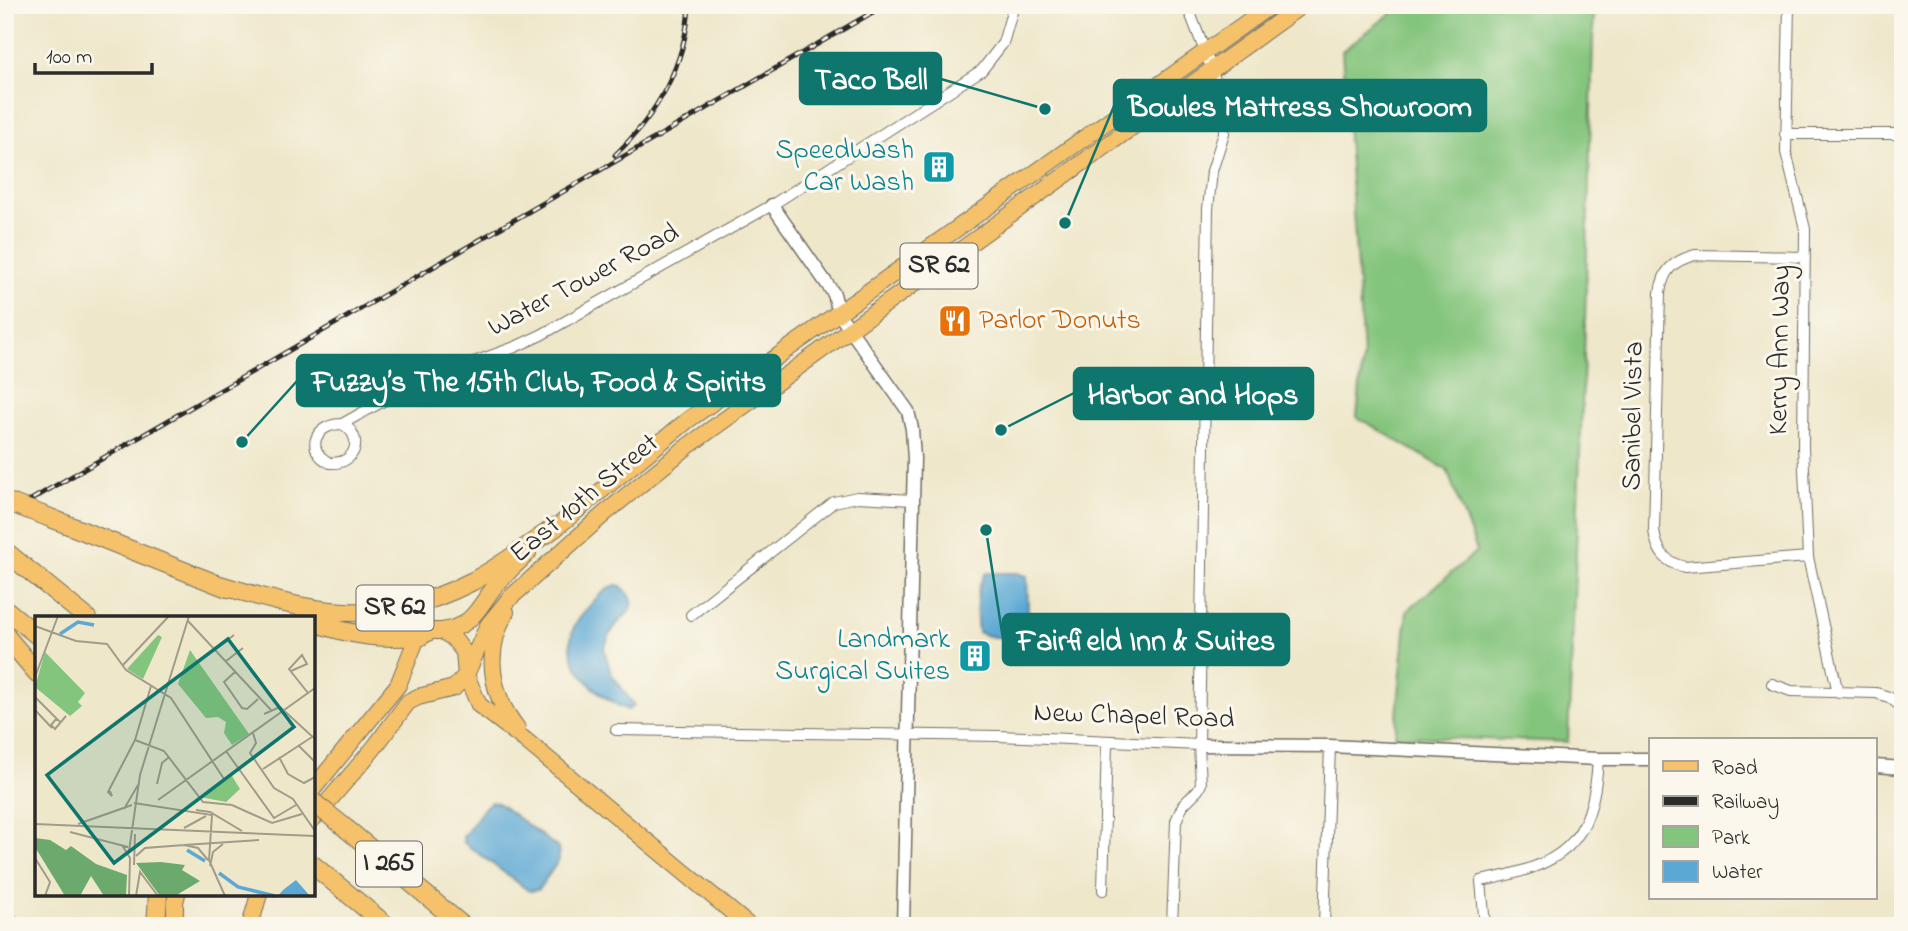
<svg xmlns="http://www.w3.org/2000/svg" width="1908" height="931" viewBox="0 0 1908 931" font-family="'Indie Flower',sans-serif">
<rect width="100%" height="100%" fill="#fbf7ec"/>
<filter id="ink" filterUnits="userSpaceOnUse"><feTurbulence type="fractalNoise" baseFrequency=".0143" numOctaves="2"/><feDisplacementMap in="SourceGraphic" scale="14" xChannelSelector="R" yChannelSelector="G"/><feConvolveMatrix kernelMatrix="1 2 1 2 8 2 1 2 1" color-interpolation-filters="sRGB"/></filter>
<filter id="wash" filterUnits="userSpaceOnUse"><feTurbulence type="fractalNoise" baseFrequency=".00686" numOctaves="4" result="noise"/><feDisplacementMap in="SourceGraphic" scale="28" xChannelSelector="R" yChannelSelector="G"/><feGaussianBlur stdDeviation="1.57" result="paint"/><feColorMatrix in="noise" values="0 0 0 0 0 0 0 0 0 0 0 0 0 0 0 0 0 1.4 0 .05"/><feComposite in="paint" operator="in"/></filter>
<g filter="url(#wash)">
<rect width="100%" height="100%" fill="#eee7ca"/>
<path fill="#84c57d" stroke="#587854" stroke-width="2" d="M1402 5H1594L1584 358 1568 742 1395 736 1407 611 1477 551 1447 470 1357 417 1363 355 1342 51Z"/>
<path fill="#5ba8d4" stroke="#436a80" stroke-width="2" d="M986 573H1017L1027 576 1028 610 1023 633C1012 640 989 638 978 632 976 615 975 587 986 573Z
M616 585 621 586C645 607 626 611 614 628 609 634 607 642 604 649L611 673 634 705 628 710C598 697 559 664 574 627 576 621 582 615 587 609 594 600 604 590 616 585Z
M491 802 498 803 558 848 559 860 538 890 529 891 463 842V837L486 806Z"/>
</g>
<g filter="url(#ink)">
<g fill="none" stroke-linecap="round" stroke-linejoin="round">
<defs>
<path id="minor" d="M1789 5 1786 152 1805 229 1803 447 1808 557 1838 693
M1785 134H1903
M1805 257 1695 255C1673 261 1663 270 1660 293L1654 531C1657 551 1665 563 1685 567L1808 557
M342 424C365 436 356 465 330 463 304 450 315 424 342 424L412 385 515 347 541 335 772 205 982 70 1003 43 1014 5
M691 615 834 502 857 497 913 500
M1772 684 1791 691 1876 693 1889 697 1903 708
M616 730 1000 736 1199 745
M1103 890 1107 743
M1172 926 1176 821 1183 805 1198 790 1201 784 1199 745 1208 209 1212 171 1224 133V110L1212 70 1187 5
M1324 926 1330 746
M1485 926 1481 881C1562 865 1593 846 1598 759"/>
<path id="tertiary" d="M772 205 834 294 839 314 908 411 912 429 914 459 903 926
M1199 745 1330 746 1598 759H1651
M1875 766 1903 768"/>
<path id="primary" d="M547 535 688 420 1271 5
M506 612C484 650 490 694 517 728
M442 631C474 626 477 608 496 585 506 574 517 563 528 553
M313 789 398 685 416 640 431 631H442L453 638 464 652 466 675 479 705 525 740 749 926
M313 819 374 748 408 702 418 697 454 688 466 675 488 625 510 598 604 514 688 446 1302 5
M175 926V902L177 894
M250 926 259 894"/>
<path id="motorway" d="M48 517 227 588
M5 551 87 618
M217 584C313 613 376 630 471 582 501 567 527 545 556 527
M5 609 37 635
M313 622C354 636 378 639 420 636
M5 635 37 673
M348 830 463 926
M313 865 387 926
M156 926 158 894"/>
</defs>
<use href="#minor" stroke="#6f6d63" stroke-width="12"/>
<use href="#tertiary" stroke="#6f6d63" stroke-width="15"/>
<use href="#primary" stroke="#6f6d63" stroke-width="18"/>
<use href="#motorway" stroke="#6f6d63" stroke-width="20"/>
<use href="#minor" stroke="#fff" stroke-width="10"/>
<use href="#tertiary" stroke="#fff" stroke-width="12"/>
<use href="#primary" stroke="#f5c16b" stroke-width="16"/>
<use href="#motorway" stroke="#f5c16b" stroke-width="18"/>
<defs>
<path id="rail" d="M615 155C657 115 686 64 689 5
M5 515 885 5
M5 909 21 926"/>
</defs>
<use href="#rail" stroke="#2b2b2b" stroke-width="5"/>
<use href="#rail" stroke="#fbf7ec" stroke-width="2.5" stroke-dasharray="8" stroke-linecap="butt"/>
<defs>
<path id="motorway-bridge" d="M5 501 48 517
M313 802 348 830"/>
</defs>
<use href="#motorway-bridge" stroke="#6f6d63" stroke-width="20" stroke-linecap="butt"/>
<use href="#motorway-bridge" stroke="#f5c16b" stroke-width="18"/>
</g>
</g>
<defs>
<symbol id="building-square" viewBox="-11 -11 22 22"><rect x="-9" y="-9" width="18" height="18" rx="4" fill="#0f9aa8" stroke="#fbf7ec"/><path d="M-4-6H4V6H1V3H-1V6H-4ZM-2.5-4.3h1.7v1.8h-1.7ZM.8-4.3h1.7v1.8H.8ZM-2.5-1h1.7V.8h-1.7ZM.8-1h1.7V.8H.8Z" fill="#fff"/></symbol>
<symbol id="restaurant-square" viewBox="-11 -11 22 22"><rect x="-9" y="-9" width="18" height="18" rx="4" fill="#e8710a" stroke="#fbf7ec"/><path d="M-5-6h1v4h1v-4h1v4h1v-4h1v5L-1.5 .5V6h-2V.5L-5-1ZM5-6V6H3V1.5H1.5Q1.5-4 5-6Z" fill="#fff"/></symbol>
</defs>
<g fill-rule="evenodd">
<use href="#building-square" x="920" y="148" width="38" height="38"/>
<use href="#restaurant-square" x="936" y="302" width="38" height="38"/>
<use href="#building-square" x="956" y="637" width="38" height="38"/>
</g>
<g text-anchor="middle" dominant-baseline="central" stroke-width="6" stroke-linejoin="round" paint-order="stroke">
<g fill="#fbf7ec" stroke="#696865" stroke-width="2">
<rect x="900.5" y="243.5" width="77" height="45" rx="5"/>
<rect x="356.5" y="585.5" width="77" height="45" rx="5"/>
<rect x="356" y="841.5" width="66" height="45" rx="5"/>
</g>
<g font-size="26" font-weight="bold" fill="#2b2b2b">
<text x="939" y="266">SR 62</text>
<text x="395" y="608">SR 62</text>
<text x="389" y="864">I 265</text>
</g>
<g font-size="28" fill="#0d838f" stroke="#fbf7ec" text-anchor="end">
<text x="914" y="151">SpeedWash<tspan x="914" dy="32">Car Wash</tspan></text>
<text x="950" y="640">Landmark<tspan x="950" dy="32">Surgical Suites</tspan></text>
</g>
<g font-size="28" fill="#2b2b2b" stroke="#fbf7ec">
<text transform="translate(584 281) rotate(-28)">Water Tower Road</text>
<text transform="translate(1781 350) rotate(-89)">Kerry Ann Way</text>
<text transform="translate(1634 416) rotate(-89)">Sanibel Vista</text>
<text transform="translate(585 499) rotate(-40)">East 10th Street</text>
<text transform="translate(1134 717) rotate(2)">New Chapel Road</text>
</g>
<g font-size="28" fill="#c56008" stroke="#fbf7ec" text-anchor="start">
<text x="979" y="321">Parlor Donuts</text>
</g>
</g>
<g transform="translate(35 616)">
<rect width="280" height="280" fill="#eee7ca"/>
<path d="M123 19 127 21 108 63 92 53ZM155 34 214 118 197 129 189 117 191 106 183 101 171 102 143 68ZM10 36 50 77 43 86 47 90 35 100 0 71ZM197 160 205 173 191 186 165 181Z" fill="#84c57d"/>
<path d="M0 222 15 224 31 234 36 230 61 248 92 259 91 280H69L56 260 45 280H30L0 231ZM126 246 150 249 147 254 165 265 140 280H125L101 247Z" fill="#6baa6c"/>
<path d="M261 264 275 280H243L248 274Z" fill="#5ba8d4"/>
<path fill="none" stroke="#5ba8d4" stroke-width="3.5" d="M25 18 43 6 59 9M152 234 170 245M184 257 203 271 240 280"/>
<path fill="none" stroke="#a09c8a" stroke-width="2" d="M153 5 236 94M0 10 41 25 72 28 91 54 136 82 189 163M182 32 199 19M191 45 208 32M88 49 134 0M201 55 189 66 207 92 212 93 223 83M256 55 272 48 267 39 254 53 273 77M0 61 23 0M0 81 26 107M0 94 17 112M229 98 245 91 280 123M22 102 16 109 20 113 31 100M218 117 221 127 215 137 239 172 258 183 280 215M100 124 129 135 168 186 197 189 237 207 267 198M263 129 280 146M191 135 239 202 261 189M244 141 253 158 269 167 280 161M228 153 277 121M122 168 127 147 134 141M75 175 77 180 73 176 100 124 116 70M123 184 280 72M99 187 177 199 174 244 190 280M89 193 103 169M161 194 175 196 207 215M0 208 280 220M43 208 97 189M149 212 171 200M35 216 93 231M87 229 95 242 94 280M149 229 224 224M94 235 105 159 154 0M101 240 110 232 149 229 163 232 173 244M0 242 15 266 10 280M99 249 100 218M175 250 178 236 188 228M101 280 105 256 123 280"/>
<path fill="#0f766e" fill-opacity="0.15" stroke="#0f766e" stroke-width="3.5" d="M193 23 259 111 79 247 12 159Z"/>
<rect width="280" height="280" fill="none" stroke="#2b2b2b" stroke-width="3.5"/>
</g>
<path fill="none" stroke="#0f766e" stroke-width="2.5" d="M1045 109L941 79M1065 223L1114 106M242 442L297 381M1001 430L1074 393M986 530L1003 639"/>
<g fill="#0f766e" stroke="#fbf7ec" stroke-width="2.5">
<circle cx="1045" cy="109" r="7"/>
<circle cx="1065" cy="223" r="7"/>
<circle cx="242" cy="442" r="7"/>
<circle cx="1001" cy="430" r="7"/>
<circle cx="986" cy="530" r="7"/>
</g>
<g fill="#0f766e" stroke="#0f766e" stroke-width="2.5">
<rect x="800" y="53" width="141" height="51" rx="7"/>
<rect x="1114" y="80" width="372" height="51" rx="7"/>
<rect x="297" y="355" width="483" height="51" rx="7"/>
<rect x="1074" y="368" width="239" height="51" rx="7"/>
<rect x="1003" y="614" width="286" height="51" rx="7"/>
</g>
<g font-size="30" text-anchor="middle" font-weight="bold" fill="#fff">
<text x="871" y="89">Taco Bell</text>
<text x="1300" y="116">Bowles Mattress Showroom</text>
<text x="539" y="391">Fuzzy’s The 15th Club, Food &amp; Spirits</text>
<text x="1193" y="404">Harbor and Hops</text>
<text x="1146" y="650">Fairfield Inn &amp; Suites</text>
</g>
<rect width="1908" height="931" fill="none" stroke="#fbf7ec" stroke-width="28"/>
<rect x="1649" y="738" width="228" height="161" fill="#fbf7ec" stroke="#a8a59f" stroke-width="2"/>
<rect x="1663" y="761" width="35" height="10" fill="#f5c16b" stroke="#a8a59f" stroke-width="2"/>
<text x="1712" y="774" font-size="21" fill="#2b2b2b">Road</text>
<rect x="1663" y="796" width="35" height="10" fill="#2b2b2b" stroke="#a8a59f" stroke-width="2"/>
<text x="1712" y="808" font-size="21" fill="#2b2b2b">Railway</text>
<rect x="1663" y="826" width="35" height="21" fill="#84c57d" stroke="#a8a59f" stroke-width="2"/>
<text x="1712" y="844" font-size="21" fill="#2b2b2b">Park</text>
<rect x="1663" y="861" width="35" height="21" fill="#5ba8d4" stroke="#a8a59f" stroke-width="2"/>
<text x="1712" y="878" font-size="21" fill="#2b2b2b">Water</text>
<path d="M35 63v10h117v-10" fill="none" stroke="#2b2b2b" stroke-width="3.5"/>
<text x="46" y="63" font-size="21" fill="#2b2b2b" stroke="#fbf7ec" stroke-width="5" paint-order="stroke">100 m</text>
</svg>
